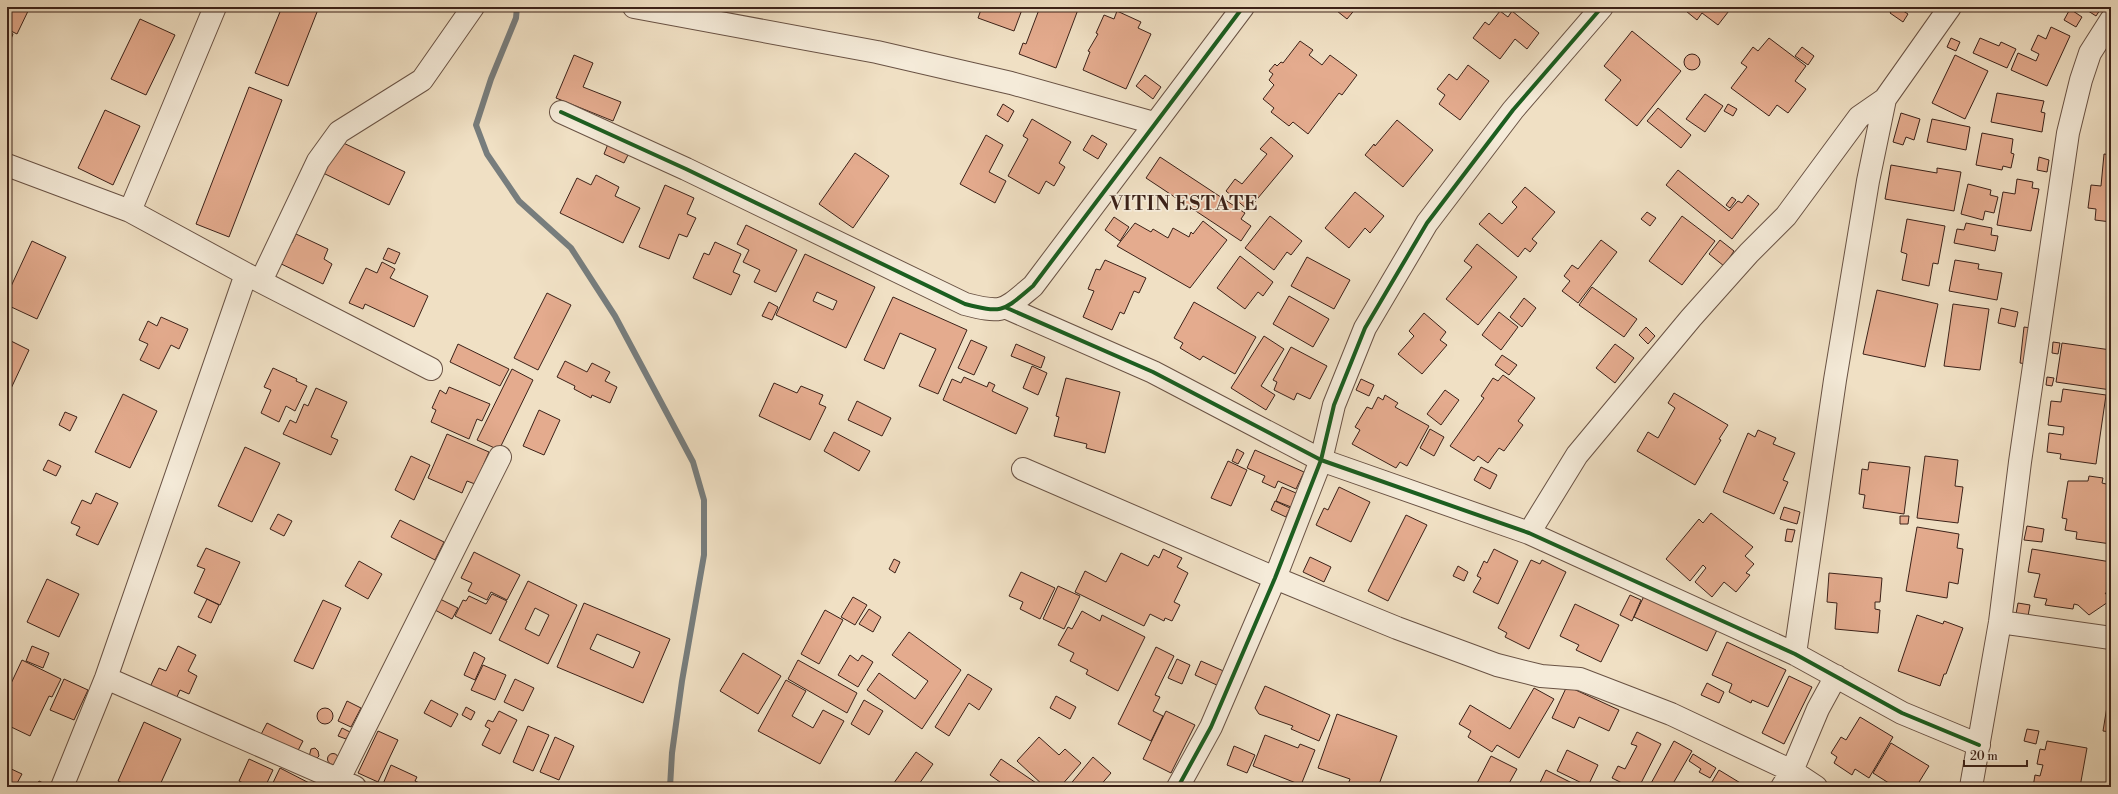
<svg xmlns="http://www.w3.org/2000/svg" width="2118" height="794" viewBox="0 0 2118 794" font-family="'Libre Bodoni',serif">
<rect width="100%" height="100%" fill="#f0e0c4"/>
<filter id="stains"><feTurbulence type="fractalNoise" baseFrequency=".005" numOctaves="4"/><feColorMatrix values="0 0 0 0 .2 0 0 0 0 .09 0 0 0 0 .02 0 0 0 .5 -.17"/></filter>
<radialGradient id="worn" r=".72"><stop offset=".6" stop-color="#630" stop-opacity="0"/><stop offset="1" stop-color="#630" stop-opacity=".3"/></radialGradient>
<g fill="none" stroke-linecap="round" stroke-linejoin="round">
<path stroke="#777d7d" stroke-width="6" d="M517 7 516 18 491 79 476 125 487 154 519 201 571 248 615 316 693 462 704 500V555L682 681 672 753 670 787"/>
</g>
<path fill="#e4ab8e" stroke="#3c2219" fill-rule="evenodd" d="M7 7H30L17 34 7 29Z
M282 7H319L288 86 255 73Z
M982 7H1023L1014 31 978 18Z
M1040 7H1079L1056 68 1019 54 1023 43 1026 44Z
M1332 7H1357L1347 19Z
M1681 7H1732L1718 25 1702 13 1697 20Z
M1894 7H1897L1908 14 1903 22 1890 13Z
M2082 7H2102L2096 16Z
M2070 9 2082 17 2076 27 2064 20Z
M1117 11 1141 22 1138 28 1151 34 1126 89 1083 70 1090 52 1088 51 1098 34 1096 33 1104 15 1114 19Z
M1500 11 1508 17 1512 11 1539 33 1527 49 1515 39 1500 59 1473 38 1485 22 1489 25Z
M140 19 175 35 146 95 111 79Z
M2051 27 2070 36 2047 86 2011 70 2018 53 2036 61 2039 54 2031 50 2038 35 2046 39Z
M7 31 13 34 9 44 7 43Z
M1632 31 1681 71 1637 126 1605 100 1621 80 1604 66Z
M1769 38 1806 66 1795 81 1806 89 1788 113 1777 105 1769 116 1731 88 1747 67 1741 63 1753 47 1758 51Z
M1951 38 1960 42 1956 51 1947 47Z
M1980 38 1999 46 2001 42 2016 49 2007 68 1973 53Z
M1300 41 1313 50 1309 55 1322 65 1330 55 1357 75 1342 95 1339 93 1308 134 1293 122 1289 126 1271 112 1274 108 1263 99 1274 85 1269 80 1273 74 1269 71 1275 64 1277 66 1281 62 1283 63Z
M1802 47 1814 56 1808 65 1795 56Z
M1684 62a8 8 0 1 1 16 0a8 8 0 1 1-16 0Z
M574 55 593 63 583 87 621 102 613 121 556 98Z
M1955 55 1988 71 1965 119 1932 103Z
M1468 65 1489 81 1460 120 1439 104 1445 95 1437 89 1449 74 1457 80Z
M1145 75 1161 87 1153 99 1136 86Z
M249 87 282 100 229 237 196 224Z
M1997 93 2044 101 2041 112 2045 113 2042 132 1991 122Z
M1705 94 1723 106 1705 132 1686 119Z
M1003 104 1014 111 1008 122 997 115Z
M1728 104 1737 109 1733 116 1724 111Z
M1658 108 1691 135 1681 148 1647 121Z
M105 110 140 126 113 185 78 168Z
M1901 113 1920 119 1914 140 1906 137 1903 145 1893 142Z
M1032 119 1071 142 1059 163 1065 167 1054 186 1046 181 1039 194 1008 176 1028 139 1023 136Z
M1932 119 1970 127 1966 150 1927 142Z
M1397 120 1433 150 1403 187 1365 155 1374 144 1375 146Z
M1982 133 2013 139 2011 153 2014 154 2011 168 2003 166 2002 170 1976 165Z
M986 135 1003 145 989 172 1006 181 995 203 960 184Z
M1092 135 1107 144 1098 159 1083 150Z
M1271 137 1293 156 1248 210 1226 191 1235 179 1242 184 1267 154 1260 149Z
M610 139 631 149 624 163 604 154Z
M337 140 405 172 389 205 321 172Z
M855 153 889 176 853 228 819 204Z
M2104 154 2111 155V222L2095 220 2096 209 2088 208 2091 185 2101 186Z
M1160 157 1245 213 1241 219 1251 226 1241 241 1146 178Z
M2039 157 2049 160 2047 172 2037 170Z
M1891 165 1937 173V168L1961 172 1954 211 1885 199Z
M1678 170 1729 211 1738 201 1742 203 1748 195 1759 204 1732 239 1666 185Z
M596 175 619 187 615 196 640 208 623 243 560 213 577 178 591 185Z
M2017 179 2033 182 2032 188 2039 189 2031 231 1997 225 2003 192 2015 194Z
M1968 184 1991 190 1990 195 1998 197 1994 213 1985 211 1983 220 1961 214Z
M665 185 694 198 687 214 696 218 687 237 679 234 669 259 639 247Z
M1525 187 1555 212 1532 239 1537 243 1530 252 1525 248 1518 257 1479 224 1489 213 1502 224 1517 207 1512 202Z
M1355 192 1384 216 1370 233 1365 228 1349 248 1325 228Z
M1732 197 1736 200 1730 208 1726 205Z
M1647 212 1656 218 1650 226 1641 219Z
M1270 216 1302 241 1291 255 1287 252 1274 270 1245 248Z
M1682 216 1715 241 1682 285 1649 261Z
M1114 217 1129 227 1120 241 1105 230Z
M1907 219 1945 226 1938 264 1933 263 1929 286 1902 280 1907 254 1901 252Z
M1203 221 1227 240 1190 288 1117 246 1135 223 1151 232 1153 229 1168 238 1173 228 1189 237 1191 232 1193 234Z
M1966 223 1992 228 1991 235 1998 236 1995 251 1954 243 1957 229 1964 230Z
M746 225 797 250 776 292 754 282 760 270 743 262 749 250 737 244Z
M296 234 328 249 324 259 332 264 323 284 273 260 284 239 292 243Z
M1601 240 1617 252 1578 303 1562 291 1570 281 1564 276 1572 265 1578 269Z
M1720 240 1734 251 1724 266 1709 254Z
M32 241 66 257 37 319 7 305V295Z
M715 242 741 254 733 272 740 275 731 295 693 278 704 253 709 255Z
M1477 244 1517 277 1478 325 1446 299 1472 267 1464 261Z
M388 248 400 253 395 264 383 259Z
M805 254 875 287 846 348 776 315ZM817 292 837 301 833 310 813 301Z
M1240 256 1273 282 1263 296 1258 292 1245 309 1217 288Z
M1307 257 1350 280 1334 309 1291 286Z
M1105 260 1146 278 1139 293 1134 291 1124 314 1120 312 1112 330 1083 317 1094 291 1088 289 1096 269 1100 270Z
M1955 260 1979 264 1978 269 2002 273 1997 300 1949 291Z
M382 262 395 269 390 278 428 296 414 327 365 304 363 309 349 303 366 268 377 273Z
M1592 287 1637 319 1624 337 1579 305Z
M1877 290 1938 304 1925 367 1863 354Z
M547 293 571 305 538 370 514 358Z
M1289 296 1329 319 1313 347 1273 324Z
M893 297 967 330 938 394 919 386 936 349 900 333 884 369 864 360Z
M1524 298 1536 308 1522 327 1510 317Z
M769 302 778 307 772 320 762 316Z
M1194 302 1256 337 1235 374 1203 356 1200 360 1180 348 1183 343 1174 338Z
M1953 304 1989 309 1980 370 1944 366Z
M2001 308 2018 312 2015 327 1998 323Z
M1499 312 1518 327 1501 350 1482 335Z
M1424 313 1446 332 1440 340 1447 345 1422 374 1398 354 1414 336 1409 331Z
M161 317 188 329 179 349 171 345 159 369 140 360 148 344 139 340 148 321 157 326Z
M1646 327 1655 336 1648 344 1639 335Z
M2024 327 2031 328 2027 364 2020 363Z
M1264 336 1284 349 1261 386 1275 395 1266 410 1231 388Z
M7 339 29 350 7 397Z
M971 340 987 347 974 375 958 368Z
M2053 342 2060 343 2058 354 2052 353Z
M2062 343 2111 350V390L2056 382Z
M458 344 509 369 500 386 450 362Z
M1016 344 1045 357 1041 368 1011 356Z
M1615 344 1634 358 1615 383 1596 368Z
M1291 347 1327 366 1310 399 1297 393 1294 400 1274 390 1277 382 1273 380Z
M1502 355 1517 365 1509 375 1495 365Z
M565 361 587 372 592 363 610 372 605 381 617 387 610 403 592 395 591 398 574 389 575 386 557 377Z
M1032 366 1047 373 1038 395 1023 388Z
M273 368 297 379 296 381 307 386 295 411 286 406 279 422 261 413 271 390 264 387Z
M512 369 533 380 499 450 477 440Z
M1503 375 1535 398 1518 421 1523 425 1504 451 1499 448 1488 463 1478 456 1474 461 1450 446 1484 398 1481 396 1493 378 1498 381Z
M964 377 987 387 989 382 995 385 992 391 1028 408 1016 434 943 400 952 379 961 383Z
M2047 377 2054 378 2052 386 2046 385Z
M1066 378 1120 392 1105 453 1086 448 1087 444 1054 436 1059 417 1056 416Z
M1361 379 1374 385 1369 396 1356 390Z
M774 383 797 393 801 386 823 395 819 404 826 407 810 440 759 416Z
M449 387 490 404 482 421 477 419 469 439 431 422 436 410 432 408 440 390 446 394Z
M316 388 347 402 331 437 338 440 331 455 283 434 290 420 296 423 304 404 308 406Z
M2063 389 2106 395 2096 464 2060 459 2061 454 2047 452 2049 433 2063 435 2064 427 2048 425 2051 401 2061 402Z
M1445 390 1459 400 1441 425 1427 414Z
M1674 393 1728 425 1719 439 1721 440 1695 485 1637 451 1648 432 1658 438 1675 408 1668 403Z
M123 394 157 411 130 468 95 452Z
M1385 395 1398 403 1395 407 1429 426 1407 466 1400 462 1396 468 1352 444 1360 430 1355 427 1367 407 1372 409 1378 397 1383 400Z
M857 401 891 418 882 436 848 420Z
M539 410 560 420 544 455 523 446Z
M65 412 77 417 70 431 59 425Z
M1430 429 1444 437 1434 456 1420 448Z
M1758 430 1776 438 1773 444 1795 453 1783 480 1788 482 1774 514 1723 492 1748 433 1755 437Z
M834 432 870 451 859 471 824 451Z
M447 434 489 452 475 484 467 481 462 493 428 478Z
M245 447 280 463 252 522 218 506Z
M1237 449 1244 453 1238 464 1232 461Z
M1255 450 1304 472 1296 489 1278 481 1275 488 1262 482 1265 476 1247 468Z
M411 456 430 465 414 500 395 490Z
M1925 456 1958 460 1955 486 1963 487 1958 523 1917 518Z
M48 460 61 466 56 476 43 470Z
M1228 461 1247 470 1231 506 1211 498Z
M1869 462 1910 467 1904 514 1863 508 1865 495 1859 494 1862 469 1868 470Z
M1481 467 1497 475 1490 489 1474 480Z
M2089 476 2103 478 2102 483 2110 485 2111 487V544L2076 539 2077 532 2065 530 2067 519 2062 518 2068 481H2088Z
M1282 487 1296 493 1291 507 1276 501Z
M1339 487 1370 502 1351 542 1316 525 1324 508 1328 510Z
M96 493 118 503 98 545 76 535 80 527 71 523 82 500 91 504Z
M1275 501 1290 508 1286 517 1271 510Z
M1784 507 1800 512 1797 524 1780 519Z
M1711 513 1753 547 1745 556 1754 564 1746 573 1750 575 1736 592 1724 582 1712 597 1695 582 1706 568 1703 565 1690 581 1666 559 1699 519 1703 523Z
M278 514 292 521 284 536 270 529Z
M1406 515 1427 525 1388 601 1368 591Z
M1900 516H1909L1908 524H1900Z
M400 520 444 542 435 560 391 537Z
M2027 526 2044 529 2042 542 2024 540Z
M1917 527 1959 534 1957 548 1963 549 1958 584 1949 582 1947 598 1906 591Z
M1787 529 1795 530 1792 542 1785 541Z
M206 548 240 562 220 605 194 593 205 569 197 566Z
M1163 549 1182 558 1177 567 1188 573 1174 602 1180 605 1172 621 1165 618 1164 621 1150 614 1144 626 1075 592 1085 571 1106 582 1121 553 1148 566 1154 555 1159 558Z
M1494 549 1518 561 1498 604 1473 592 1481 578 1477 576 1484 561 1487 563Z
M2032 549 2111 562V594L2105 593 2111 600 2089 615 2078 605 2074 604 2073 609 2045 605 2047 599 2034 597 2040 574 2028 572Z
M474 552 520 575 507 600 491 592 487 600 468 591 472 583 461 578Z
M1310 557 1331 567 1324 582 1303 572Z
M894 559 900 562 895 573 889 569Z
M1531 560 1540 564 1542 560 1566 572 1529 649 1505 637 1507 633 1498 628Z
M359 561 382 574 368 599 345 586Z
M1458 566 1468 572 1464 581 1453 576Z
M1021 572 1055 588 1040 619 1020 609 1023 602 1009 596Z
M1829 573 1882 578 1880 602H1875V609L1880 610 1878 633 1835 629 1837 603 1827 602Z
M47 579 79 594 59 637 27 622Z
M528 581 577 605 548 664 499 640ZM535 608 549 615 539 636 525 629Z
M1058 586 1080 596 1064 629 1043 619Z
M492 594 507 601 491 634 455 616 463 600 466 601 469 596 486 604Z
M1630 595 1641 600 1632 621 1620 615Z
M1644 596 1717 630 1707 651 1634 617Z
M853 597 867 605 855 625 841 617Z
M207 599 219 605 211 623 198 617Z
M440 599 458 608 452 619 435 610Z
M323 600 341 608 313 669 294 661Z
M584 603 670 639 643 703 557 667ZM597 634 640 652 633 668 590 649Z
M2018 603 2030 605 2028 616 2016 614Z
M1575 604 1619 625 1601 662 1576 650 1579 645 1560 636Z
M869 609 881 617 873 632 859 624Z
M825 610 843 620 819 664 801 654Z
M1082 611 1100 621 1102 615 1145 637 1118 691 1086 674 1088 670 1070 661 1074 653 1058 645 1068 627 1072 629Z
M1917 615 1943 624 1944 621 1963 628 1946 674H1944L1940 686 1898 671Z
M909 632 961 670 922 729 867 690 879 673 915 699 928 681 892 655Z
M1727 642 1786 670 1768 707 1752 700 1751 703 1729 692 1732 684 1712 675Z
M32 646 49 653 43 668 26 661Z
M178 646 196 655 188 671 197 676 189 694 180 690 176 699 150 687 159 668 166 671Z
M1156 647 1174 656 1155 695 1160 697 1153 711 1163 716 1151 741 1118 724Z
M474 652 485 658 475 680 464 675Z
M743 653 781 676 758 714 720 691Z
M850 655 858 661 862 655 873 662 858 687 838 675Z
M1177 659 1190 665 1182 684 1168 678Z
M22 660 61 679 52 697 49 696 30 736 7 725V692Z
M798 660 857 693 847 713 788 679Z
M1201 661 1228 673 1221 687 1195 675Z
M483 665 506 675 495 700 471 690Z
M968 674 992 689 979 710 969 703 949 736 935 727Z
M1789 676 1812 687 1784 744 1762 733Z
M64 679 88 690 74 720 50 710Z
M515 679 534 688 523 711 504 702Z
M786 680 806 691 792 716 813 728 823 710 844 721 820 764 758 731Z
M2111 682V732L2103 731Z
M1707 683 1724 692 1719 703 1701 695Z
M1265 686 1330 715 1319 741 1291 729 1293 726 1259 714 1255 708Z
M1567 686 1619 710 1609 731 1579 717 1574 728 1552 718Z
M1534 688 1554 699 1519 758 1497 745 1492 752 1468 737 1471 731 1459 724 1470 705 1510 729Z
M1056 696 1076 707 1070 719 1050 708Z
M431 700 458 714 451 727 424 713Z
M864 700 883 711 869 735 851 724Z
M347 701 361 708 351 727 338 721Z
M466 707 475 712 471 720 462 715Z
M317 716a8 8 0 1 1 16 0a8 8 0 1 1-16 0Z
M499 711 517 720 500 754 482 745 490 729 485 726 488 720 493 722Z
M1166 711 1195 725 1171 773 1143 759Z
M1337 714 1397 736 1378 787H1347L1350 779 1318 768Z
M1860 717 1893 737 1869 778 1855 769 1852 775 1834 763 1837 757 1831 753 1841 737 1846 740Z
M144 722 181 739 159 787H131L118 781Z
M267 723 303 741 293 760 257 742Z
M528 726 549 735 533 771 513 762Z
M342 728 350 732 346 739 338 736Z
M2027 729 2039 731 2036 744 2024 741Z
M378 731 398 740 378 782 358 773Z
M1637 732 1661 744 1639 787H1630L1612 778 1618 766 1625 769 1637 746 1631 744Z
M1265 735 1298 748 1300 744 1315 750 1301 785 1253 766Z
M555 737 574 746 559 780 540 772Z
M1039 737 1059 755 1065 749 1081 763 1060 787H1045L1017 761Z
M1674 741 1692 751 1671 787H1649Z
M2047 741 2087 748 2080 787H2033L2035 775 2040 776 2043 765 2037 764 2040 749 2045 750Z
M1891 743 1929 766 1916 787H1895L1873 773Z
M1234 746 1255 755 1247 773 1227 765Z
M315 748 318 751 319 756 316 759 309 757 311 749Z
M1567 750 1598 765 1588 786 1557 771Z
M916 752 933 764 917 787H891Z
M2111 752V787H2106Z
M327.5 759a5.5 5.5 0 1 1 11 0a5.5 5.5 0 1 1-11 0Z
M1693 754 1716 768 1710 778 1699 772 1701 769 1689 761Z
M1491 756 1517 769 1507 787H1475Z
M1093 757 1111 773 1099 787H1068Z
M249 759 273 770 265 787H241L243 783 239 781Z
M1001 759 1042 787H1007L990 775Z
M391 765 417 777 415 781 428 787H390L383 784Z
M7 767 22 774 15 787H7Z
M280 768 317 787H271Z
M1546 770 1580 787H1538Z
M1719 770 1747 787H1709Z
M39 781 51 787H36Z"/>
<g fill="none" stroke-linecap="round" stroke-linejoin="round">
<defs>
<path id="minor" d="M634 7 877 52 1011 83 1154 123
M561 112 686 169 965 304C1004 314 1003 311 1033 286L1243 7
M7 165 130 211 246 274 431 369
M130 211 215 7
M261 281 318 161 339 132 422 80 473 7
M1007 308 1153 372 1321 460 1529 533 1795 654 1902 713 1979 745
M1023 469 1275 578 1397 628 1497 665 1541 676 1580 679 1671 714 1792 771 1816 787
M1529 533 1577 455 1691 318 1749 253 1786 216 1859 117 1885 99
M2000 622 2111 638
M1795 654 1835 380 1868 181 1885 99 1950 7
M106 678 355 787
M62 787 106 678 246 274
M335 787 500 457
M1178 787 1211 727 1275 578 1321 460 1334 405 1365 328 1427 223 1513 110 1602 7
M1782 787 1792 771 1818 709 1836 676
M1971 787 2000 622 2020 462 2068 133 2081 80 2090 53 2111 20"/>
</defs>
<use href="#minor" stroke="#695244" stroke-width="24"/>
<use href="#minor" stroke="#f5ebd9" stroke-width="22"/>
<defs>
<path id="cycleway" d="M561 112 686 169 965 304C1004 314 1003 311 1033 286L1243 7
M1007 308 1153 372 1321 460 1529 533 1795 654 1902 713 1979 745
M1178 787 1211 727 1275 578 1321 460 1334 405 1365 328 1427 223 1513 110 1602 7"/>
</defs>
<use href="#cycleway" stroke="#f5ebd9" stroke-width="6"/>
<use href="#cycleway" stroke="#1b5e20" stroke-width="4"/>
</g>
<g text-anchor="middle" dominant-baseline="central" stroke-width="3.5" stroke-linejoin="round" paint-order="stroke">
<g font-size="19" font-weight="bold" letter-spacing="1" fill="#3c2219" stroke="#f5ebd9">
<text x="1184" y="204">VITIN ESTATE</text>
</g>
</g>
<rect width="2118" height="794" fill="none" stroke="#f0e0c4" stroke-width="24"/>
<rect x="8" y="8" width="2102" height="778" fill="none" stroke="#3c2219" stroke-width="2"/>
<rect x="12" y="12" width="2094" height="770" fill="none" stroke="#3c2219"/>
<path d="M1964 760v6h63v-6" fill="none" stroke="#3c2219" stroke-width="2"/>
<text x="1970" y="760" font-size="12" fill="#3c2219" stroke="#f5ebd9" stroke-width="3" paint-order="stroke">20 m</text>
<rect width="100%" height="100%" filter="url(#stains)"/>
<rect width="100%" height="100%" fill="url(#worn)"/>
</svg>
